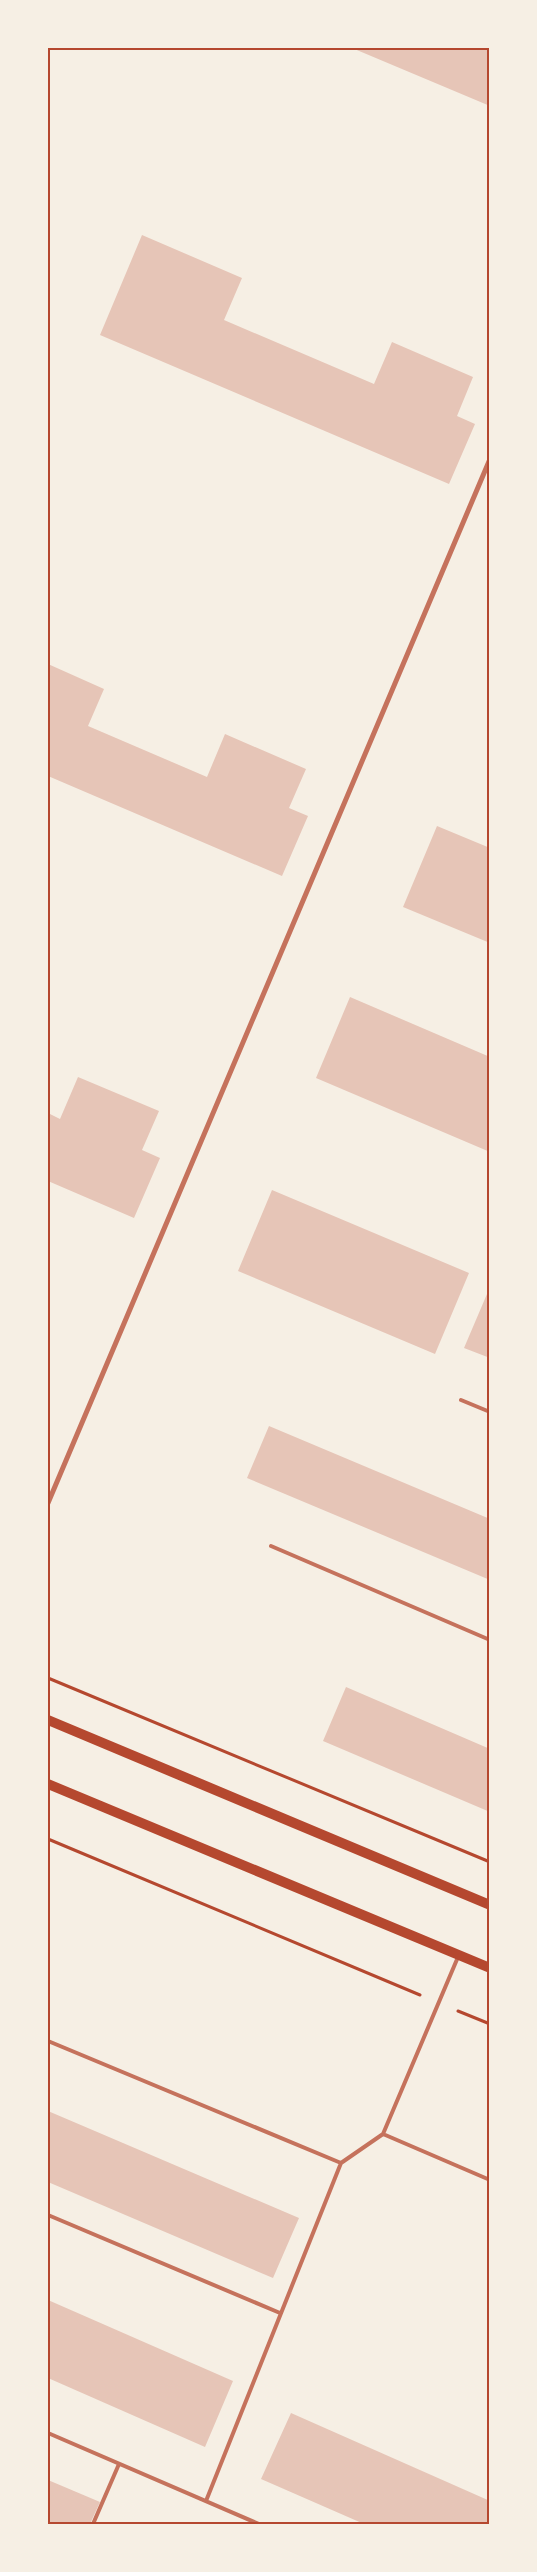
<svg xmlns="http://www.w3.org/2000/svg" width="537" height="2572" viewBox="0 0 537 2572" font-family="'DM Sans',sans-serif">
<rect width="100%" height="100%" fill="#f6efe4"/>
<path fill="#e6c5b7" d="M352 48H490V106Z
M142 235 242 278 224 320 374 384 392 342 473 377 457 416 475 424 449 484 100 335Z
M48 664 104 689 88 726 207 777 225 734 306 769 289 808 308 816 282 876 48 776Z
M437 826 490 848V943L403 907Z
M350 997 490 1057V1152L316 1078Z
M78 1077 159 1111 142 1150 160 1158 134 1218 48 1181V1113L60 1119Z
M272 1190 469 1273 435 1354 238 1271Z
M487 1294 490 1295V1358L464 1348Z
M269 1426 490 1519V1580L247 1478Z
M346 1687 490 1749V1812L323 1741Z
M48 2111 299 2218 273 2278 48 2182Z
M48 2300 233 2381 205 2447 48 2378Z
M291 2413 490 2501V2524H364L261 2479Z
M48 2480 100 2502 90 2524H48Z"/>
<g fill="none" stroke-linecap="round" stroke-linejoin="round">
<path stroke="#b5482f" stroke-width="3" d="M48 1678 490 1862
M48 1839 420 1995
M458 2011 490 2024"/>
<path stroke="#c5725c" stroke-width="4" d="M461 1400 490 1412
M271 1546 490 1640
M48 2041 341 2163
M383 2134 490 2180
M48 2215 280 2313
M48 2433 259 2524
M206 2501 341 2163 383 2134 458 1957
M93 2524 119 2464"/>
<path stroke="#c5725c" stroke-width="5" d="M48 1503 490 459"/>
<path stroke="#b5482f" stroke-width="10" d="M48 1720 490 1905
M48 1784 490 1968"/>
</g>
<rect width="537" height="2572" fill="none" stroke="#f6efe4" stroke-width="98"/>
<rect x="49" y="49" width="439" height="2474" fill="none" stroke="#b5482f" stroke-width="2"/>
</svg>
